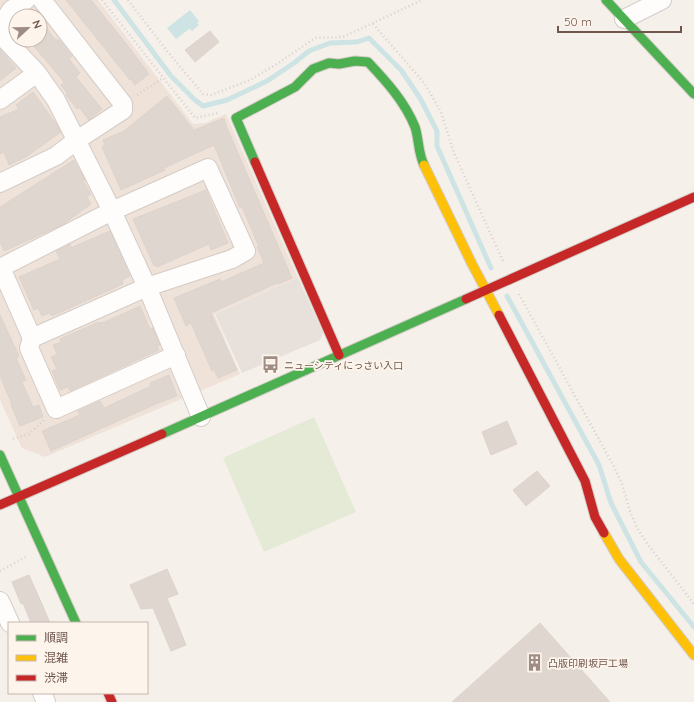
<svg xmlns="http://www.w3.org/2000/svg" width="694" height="702" viewBox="0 0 694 702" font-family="Quicksand,'Noto Sans JP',sans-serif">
<rect width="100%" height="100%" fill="#f6f0ea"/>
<path fill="#eee2d9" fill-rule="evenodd" d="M0 0H98L193 124 205 123 226 114 298 278 214 314 240 374 45 457 22 448 0 400ZM16 16H40V40H16Z"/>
<path fill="#e7e0db" d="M298 278 323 333 320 340 242 373 215 314Z"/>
<path fill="#e4ead6" d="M314 417 356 512 264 552 223 458Z"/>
<path fill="#cee4e4" d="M190 10 199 21 197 23 199 25 192 31 189 29 176 39 167 28Z"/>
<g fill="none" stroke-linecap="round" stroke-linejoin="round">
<path stroke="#cee4e4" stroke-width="5" d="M114 0 171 76 195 100 203 106 227 100 267 81 294 63 309 51 330 43 357 42 369 38 401 70 420 98 437 131V146L491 268
M507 296 599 465 611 503 641 562 694 627"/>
</g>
<path fill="#dfd6d0" stroke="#ded3cd" d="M66 0H91L128 46 149 74 135 85 131 79 130 80Z
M40 21 56 40H59L72 56 69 59 80 73 76 77 102 109 89 120 79 107 77 109 66 95 67 93 61 85 64 82 32 44 30 46 26 40H40Z
M210 31 219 42 195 62 185 50Z
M0 49 16 68 0 81Z
M33 92 56 124 61 132 26 157 9 165 4 152 0 154V117L19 109 16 105Z
M167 96 194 130 224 118 225 123 292 278 278 284 277 283 211 313 237 370 218 378 214 370 212 371 191 323 186 326 174 298 220 279 221 282 264 263 257 247H259L254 235 242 207 240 208 214 145 164 168 165 170 121 190 102 147 105 145 103 140 124 131Z
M74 160 85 180 83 181 91 194 87 197 91 204 62 225 4 251 0 242V207Z
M206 190 228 243 211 250 209 244 157 267 156 265 154 266 133 219Z
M110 231 130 276 122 280 123 284 52 316 50 313 42 316 38 308 34 310 19 277 60 259 56 251 70 244 71 247H73Z
M140 306 150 329 153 328 160 345 157 346 159 350 70 391 68 387 60 390 52 371 57 369 51 357 57 354 53 345 61 342 60 339 99 322 100 323 107 321Z
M0 315 19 356 16 358 26 380 22 382 33 407 39 405 43 417 20 426 11 405 12 404 0 376Z
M169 375 177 396 158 403 51 451 42 431 80 415 78 411 100 401 104 408 151 386 150 383Z
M507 421 517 444 491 455 482 432Z
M537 471 550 486 526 506 513 490Z
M167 569 178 594 167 598 186 645 171 651 153 608 141 609 130 585Z
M29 575 41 602 50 623H31L23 603 21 604 12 582Z
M540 623 610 702H452Z"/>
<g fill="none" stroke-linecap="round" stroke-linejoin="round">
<defs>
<path id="street" d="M624 19 662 0
M0 27 11 10 26 0
M0 34 37 73 56 100 112 211 147 287 201 417
M0 100 37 73
M0 183 56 156 77 140 123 110V104L42 0
M0 268 112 211 208 168 246 251 232 259 147 287 32 338
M1 268 32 338 29 348 56 409 176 355
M0 601 10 623
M42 693 46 702"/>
<path id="fast" d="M606 0 694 94
M255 162 236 118 295 87 313 69 329 63 339 64 355 61 368 62C386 81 405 102 415 127 419 139 418 153 424 165
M162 434 466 299
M0 455 76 623"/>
<path id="slow" d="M424 165 472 264 499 315
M604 533 619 559 694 655"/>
<path id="jam" d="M255 162 339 355
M466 299 694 197
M499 315 585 481 595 517 604 533
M0 505 162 434
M108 693 112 702"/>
</defs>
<use href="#street" stroke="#d3ccc6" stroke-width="20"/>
<use href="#fast" stroke="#d4ccc7" stroke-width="11"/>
<use href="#slow" stroke="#d4ccc7" stroke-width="11"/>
<use href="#jam" stroke="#d4ccc7" stroke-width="11"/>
<path stroke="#d7cfcb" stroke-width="2.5" stroke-dasharray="1 3" stroke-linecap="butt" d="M102 0 195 118 218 113
M128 0 167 51 203 94 211 95 250 80 277 64 315 38 343 37 422 0
M373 24 425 84 441 112 454 153 503 261
M137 95 163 78
M519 294 613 465 621 481 630 511 637 528 649 546 694 604
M13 439 29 434 44 420
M0 571 26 557"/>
<use href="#street" stroke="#fefdfc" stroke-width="18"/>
<use href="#fast" stroke="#4caf50" stroke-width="9"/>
<use href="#slow" stroke="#ffc107" stroke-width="9"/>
<use href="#jam" stroke="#c62828" stroke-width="9"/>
</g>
<defs>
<symbol id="bus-bare" viewBox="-9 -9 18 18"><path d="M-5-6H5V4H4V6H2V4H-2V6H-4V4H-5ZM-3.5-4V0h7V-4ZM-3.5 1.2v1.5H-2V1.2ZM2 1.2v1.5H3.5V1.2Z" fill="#9f8d85" stroke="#fdf5ec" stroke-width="2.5" paint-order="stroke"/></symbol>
<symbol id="building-bare" viewBox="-9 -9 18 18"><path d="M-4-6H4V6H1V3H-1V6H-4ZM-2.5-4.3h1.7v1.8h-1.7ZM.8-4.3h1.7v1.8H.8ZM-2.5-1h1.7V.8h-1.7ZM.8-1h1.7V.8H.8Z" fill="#9f8d85" stroke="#fdf5ec" stroke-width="2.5" paint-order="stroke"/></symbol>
</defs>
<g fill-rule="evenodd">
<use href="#bus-bare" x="258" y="352" width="25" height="25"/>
<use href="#building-bare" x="522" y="650" width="25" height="25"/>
</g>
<g text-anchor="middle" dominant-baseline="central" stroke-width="3.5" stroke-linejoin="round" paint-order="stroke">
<g font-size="10" fill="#70574e" stroke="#fdf5ec" text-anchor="start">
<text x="284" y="365">ニューシティにっさい入口</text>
<text x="548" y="663">凸版印刷坂戸工場</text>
</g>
</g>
<rect x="8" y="622" width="140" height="72" fill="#fdf5ec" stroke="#c5b6ad"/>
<rect x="16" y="635" width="20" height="6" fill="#4caf50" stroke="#c5b6ad"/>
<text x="44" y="642" font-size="12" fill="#70574e">順調</text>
<rect x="16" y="655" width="20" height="6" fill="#ffc107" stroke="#c5b6ad"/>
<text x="44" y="662" font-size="12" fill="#70574e">混雑</text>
<rect x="16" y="675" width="20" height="6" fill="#c62828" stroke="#c5b6ad"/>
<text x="44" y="682" font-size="12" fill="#70574e">渋滞</text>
<g transform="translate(28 28) rotate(68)"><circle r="19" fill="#fdf5ec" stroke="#c5b6ad"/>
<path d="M0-3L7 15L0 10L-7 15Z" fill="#9f8d85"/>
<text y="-6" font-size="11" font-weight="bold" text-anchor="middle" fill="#70574e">N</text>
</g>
<path d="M558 26v6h123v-6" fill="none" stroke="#70574e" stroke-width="2"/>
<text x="564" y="26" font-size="12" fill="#70574e" stroke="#fdf5ec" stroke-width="3" paint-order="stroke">50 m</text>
</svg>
